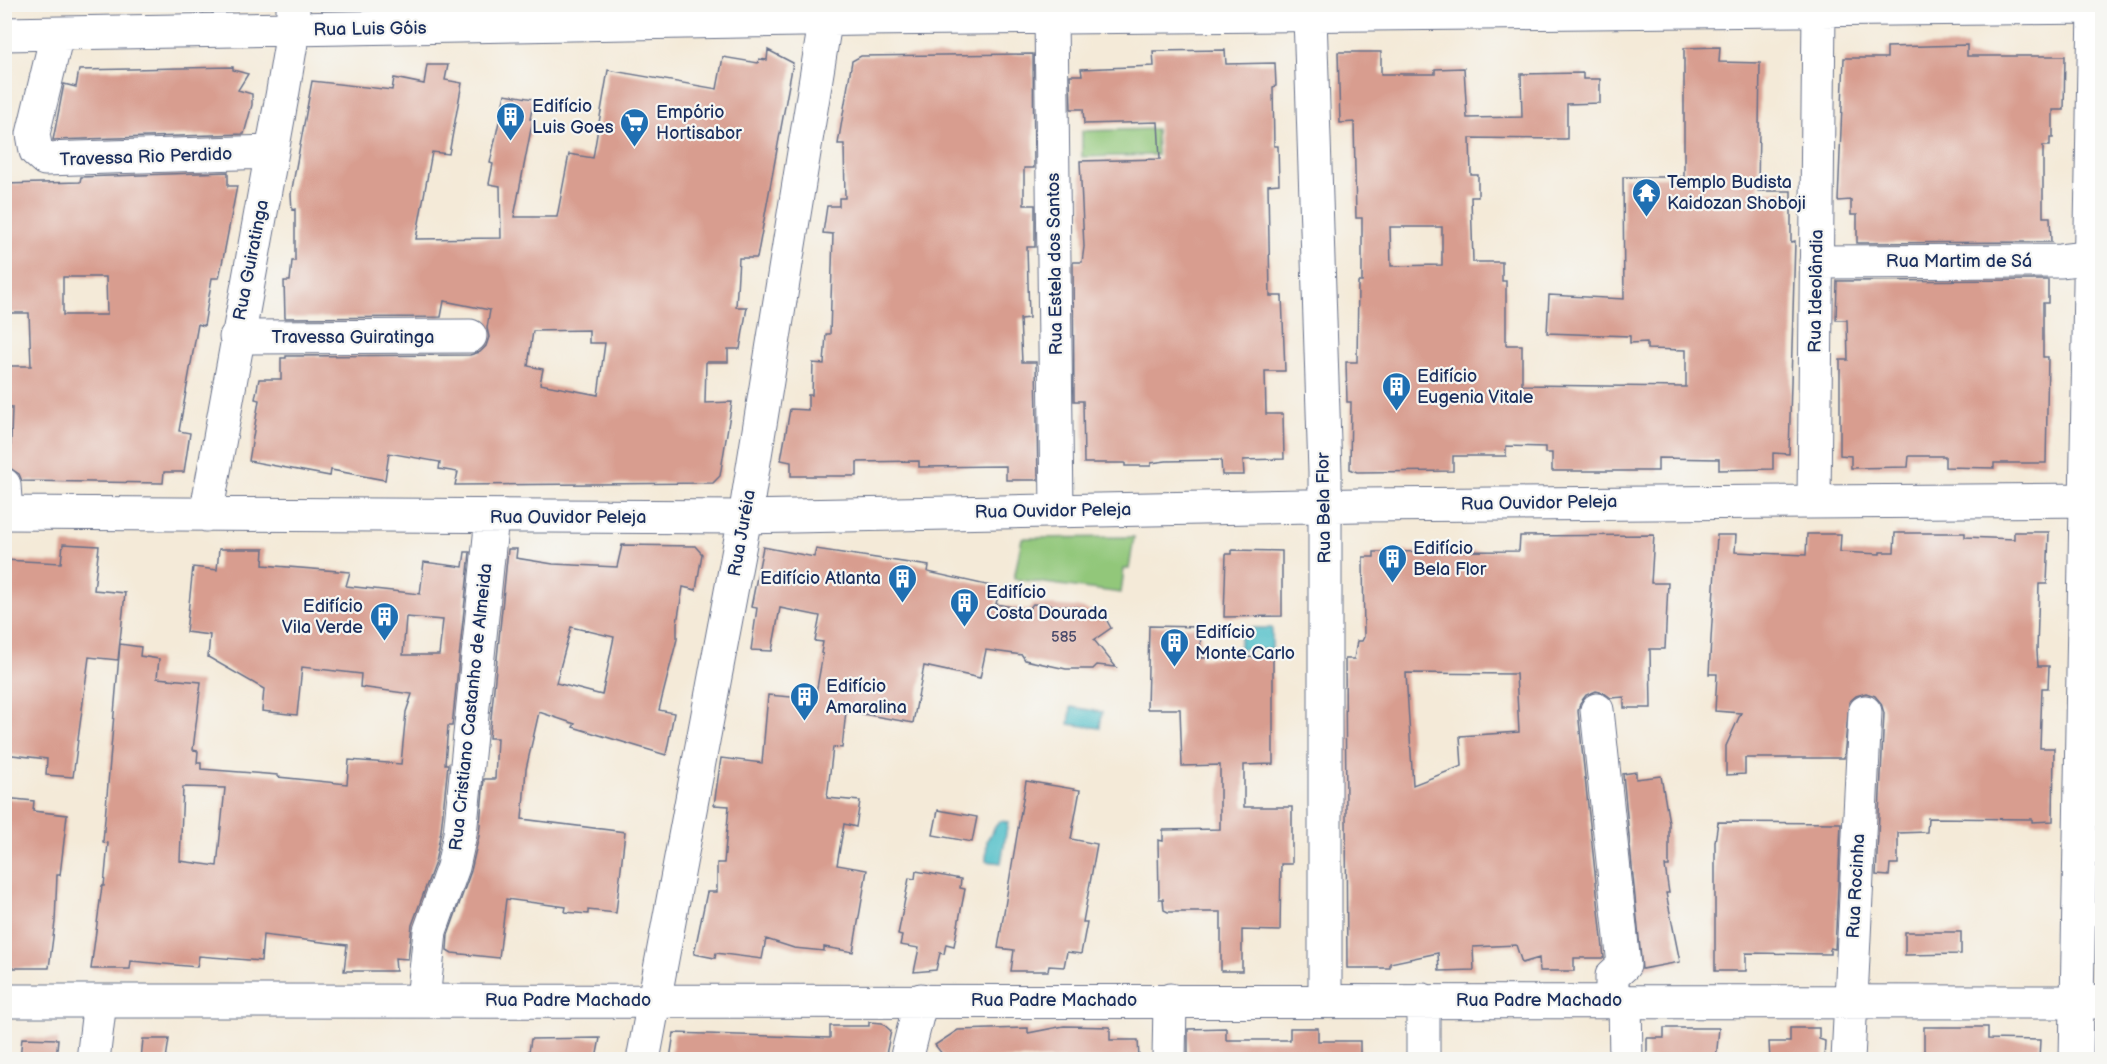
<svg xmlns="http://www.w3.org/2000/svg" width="2107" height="1064" viewBox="0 0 2107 1064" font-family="'Balsamiq Sans',sans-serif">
<rect width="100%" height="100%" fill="#f6f6f2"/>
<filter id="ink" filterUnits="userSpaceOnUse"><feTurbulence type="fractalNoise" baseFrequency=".0167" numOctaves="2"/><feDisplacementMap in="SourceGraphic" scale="12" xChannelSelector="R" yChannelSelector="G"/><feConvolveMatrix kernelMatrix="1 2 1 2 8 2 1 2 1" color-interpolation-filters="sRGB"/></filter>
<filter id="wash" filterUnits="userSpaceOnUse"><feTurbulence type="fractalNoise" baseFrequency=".008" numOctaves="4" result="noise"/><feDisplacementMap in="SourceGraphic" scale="24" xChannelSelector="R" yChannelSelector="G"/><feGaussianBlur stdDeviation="1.35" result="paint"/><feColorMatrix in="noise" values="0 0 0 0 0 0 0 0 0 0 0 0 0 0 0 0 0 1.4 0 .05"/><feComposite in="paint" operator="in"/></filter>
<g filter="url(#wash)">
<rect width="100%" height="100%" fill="#f4ead8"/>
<path fill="#92c77a" stroke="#567b6c" stroke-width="1.5" d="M1156 129 1157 155 1082 157V131Z
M1134 537 1129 569H1124L1121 593 1014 579 1022 538Z"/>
<path fill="#52c0c9" stroke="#367894" stroke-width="1.5" d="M1240 628H1272V649H1240Z
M1071 707 1102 712 1100 728 1069 724Z
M999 821 1008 822 1001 863 986 861 987 840Z"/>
<g id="blocks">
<path fill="#d89d8f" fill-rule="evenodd" d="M1967 45V56H2065L2064 110H2053V138H2050V146H2043V217H2050L2051 242 1857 243V215H1851V200L1838 201 1844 58H1887V47Z
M1720 47 1719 62 1760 63 1758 191H1791V242L1795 241 1789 454 1773 453V469L1719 470V459L1658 458V471H1552V453H1545V447L1506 446V456H1453V471L1357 472 1350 469 1351 402H1347L1346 362H1357L1358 282H1362V218H1356L1354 122 1340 123 1338 52H1381V74H1435V69L1464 68 1467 118 1522 117 1521 74 1583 73V79H1600V103L1567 104V139L1470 138 1471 175H1478V197H1471L1473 262H1502V281H1506V345H1522V385L1686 387V350L1647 349V342L1630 343V336L1547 333 1549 295 1624 299 1623 177H1684V48ZM1390 227H1442V265L1391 266Z
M768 50 793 63 757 258H739L736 307H747L740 349H728V362H706L705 403 732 402 720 476 713 483 455 485 458 472 439 469 440 462 389 453 385 480 331 470 330 476 249 461 259 400 255 399 259 379H281V358H286V356L470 355 480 352 486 346 489 337 487 328 490 310 444 301 441 317 285 318 284 281H290L292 261H295V209L292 210 291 194 312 81 392 90 394 78 424 84 427 65H448L445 80 462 83 449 154 432 152 416 239 501 238 500 186 489 184 493 164 490 163 505 94 534 99 530 119H533L514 217H557L569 154 593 158 608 70 717 89 723 57 758 63 759 59 767 60ZM589 330V343H605L598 395 540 384 543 369 528 366 533 331Z
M1225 50 1226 64 1275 63 1276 86 1273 87 1274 146H1278L1279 184 1268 185 1270 296H1282L1285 371H1265L1266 414H1283L1284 459 1243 460 1244 475H1222L1221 460 1166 461 1151 463V466H1125V463H1084L1083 401H1074L1073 262H1082L1084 247 1080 161 1160 159 1158 122 1084 124 1083 109H1071L1070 75H1082L1081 69 1154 66 1153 51Z
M1033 54 1034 168H1024V205H1035V247H1027L1029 318 1020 319 1022 362H1036L1038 480H1006V466L919 467V461L857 462V476H791V462L781 460 790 409 808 410V395H812L813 363 824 364 826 334H830L833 234 823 233 827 206H839V198H845L844 144H838L852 61 861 56Z
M233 67V70L248 74 238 90 252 94V105L244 134 53 140 64 84 76 87 79 70Z
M228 172V186H237L224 254 219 278H212L204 326 198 324 179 431 190 433 184 472H164L163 483 22 481 19 474 10 468 12 407H9V366H31L29 313H6L4 184 80 182 81 177ZM63 277H106L107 315H63Z
M2048 280V303H2043V357H2048L2046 463H1994V468L1945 467V456H1909L1908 467 1851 468V456L1840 455V360H1848L1847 320H1836L1837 281Z
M2014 532H2049L2047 584H2039L2037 651 2038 666H2049L2048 688H2042L2040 748H2054L2053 821 2032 822V819L1928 818 1927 832 1898 833V864H1890L1889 876 1876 875 1884 713 1881 703 1875 696 1866 693 1856 696 1849 702 1844 758H1745V774L1726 775V746L1741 713 1715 711 1717 674H1709L1717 535H1736L1735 552 1806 555 1807 534H1841L1840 552 1880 554V552H1894L1895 533H1965V537L2014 539Z
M1654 535 1651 583H1668L1665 649H1650L1651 708H1624V697L1611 698 1604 693 1596 691 1586 695 1580 703 1578 711 1604 958H1574V971H1540L1539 958 1522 963 1516 945 1473 947 1474 970 1439 971 1438 953 1390 963V968H1347L1345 659H1354L1357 641H1362L1364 637 1363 557H1374V552L1519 551 1520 536ZM1406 673 1516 674 1519 732 1460 736 1462 766 1413 785Z
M63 544 99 546 94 590 125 593 118 660 89 657 73 777 46 775 47 759 4 754V560L61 563Z
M622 545 695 546 702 554 696 590 683 587 677 623V639L659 710 674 713 666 755 573 727 575 724 539 712 526 769 522 819 625 832 616 913 588 910V914L565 912 566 907 506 899 499 958 452 953 447 950 448 935 471 871 479 836 484 779H495L497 738H489L508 549H517L516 558 553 564 617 567ZM571 627 614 637 602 695 556 683Z
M763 547 814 557 816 549 929 566 928 572 1000 588 996 604 1028 610 1033 604 1076 607 1103 614 1111 628 1094 640 1116 667 1097 665 1093 669H1066L1025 660 1022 655 986 650 980 678 924 666 913 723 846 711 842 748 833 747 827 798 860 801 856 827 844 824 837 865 867 870 853 952 824 947V951L794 948 766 939 762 959 716 953 715 958 694 954 707 892H717V863H724L729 806 714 805 721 758 762 763 768 695 815 699 823 654 821 653 823 642 815 641 820 616 780 608 772 651 751 650 757 608 751 607Z
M219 549H264L263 565 350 572 346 586 420 594 424 562 463 567 465 552H470L452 726H448L445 764H448L441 831 435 862 412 925 408 959 395 958 396 971H344L347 945 263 935 261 961 199 956 197 967 131 961 130 969H91L102 886H104L108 843 103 842 120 644 141 647 140 656 159 659 157 678 201 682 193 750 198 751 197 763H201V769L278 775V777L347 784 349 760 401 764 406 712 412 694 360 687 361 674 302 667 297 715 262 711 264 689 208 657 210 635 186 632 193 567 217 570ZM406 617 443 620 439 655H403ZM183 787 225 788 217 866 180 861Z
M1232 550 1282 551V616L1224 617 1226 554H1232Z
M1149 626 1201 627 1200 658 1273 657V764L1244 765V807H1292V864H1281L1280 931 1242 930V971H1221V912H1168L1164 910 1163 899H1159L1158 840 1163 841V830L1220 829V765L1182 766 1180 709H1147Z
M1636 772V779L1661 776 1669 823V866H1665L1669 893H1666L1680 962 1642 969 1623 774Z
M1026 781 1080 790 1071 839 1097 844 1083 922H1087L1081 954 1067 952 1064 967 1049 966 1048 971H1011L1014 950 998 948Z
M4 798 34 801 33 811 67 815 60 875H57L55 922 49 968H4Z
M938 810 977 817 972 842 933 835Z
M1718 822 1841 823 1835 949 1830 948V954L1746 953V971H1715V842Z
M916 871 961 879 960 888 965 889 954 946 946 944 944 954 940 953 936 970 914 972 919 948 900 945 902 936 898 935 909 878 915 879Z
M1905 932H1961V954L1905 955Z
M869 1022 882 1023 891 1031 885 1059H670L674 1033 830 1038V1026H869Z
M1064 1026 1110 1027V1040H1138L1139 1059H946L935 1045 958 1030 1028 1028V1033Z
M1924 1027H1988V1039L2040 1040 2039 1059H1924Z
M1226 1028V1040H1290V1028H1318V1041H1360V1059H1188V1029Z
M1664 1028H1719L1716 1059H1647V1038H1664Z
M1790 1028H1819V1039L1825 1041 1824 1059H1770L1769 1042H1790Z
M22 1038 58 1039 56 1059H20Z
M600 1038 596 1059H528L531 1039Z
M143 1039H169L166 1059H141Z"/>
</g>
</g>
<g filter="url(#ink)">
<use href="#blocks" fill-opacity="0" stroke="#677089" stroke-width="1.5"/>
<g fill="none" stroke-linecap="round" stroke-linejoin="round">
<defs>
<path id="minor" d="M1310 16 1325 472V1000
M1051 17 1057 510
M4 34 862 19 2102 7
M57 34 33 134 36 151 45 159 272 152
M1816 262 2060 261 2102 256
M236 337 470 336
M4 485 6 513
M1814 501 1819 10
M4 513 745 517 1359 505 2102 500
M206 515 283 91 293 31V4
M1597 710 1624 965 1612 976V1001
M1423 1000V1060
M4 1001 2102 1002
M423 1001 430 931 453 867 460 834 492 517
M1625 1001 1626 1060
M93 1060 100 1001
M643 1060 745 517 828 4
M906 1060 921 1000
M1169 1060 1170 1000
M1848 1060 1865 712
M2076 1060 2095 7"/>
</defs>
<use href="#minor" stroke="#677089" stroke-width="35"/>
<use href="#minor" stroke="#fff" stroke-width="33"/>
</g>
</g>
<defs>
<symbol id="building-pin" viewBox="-11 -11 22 30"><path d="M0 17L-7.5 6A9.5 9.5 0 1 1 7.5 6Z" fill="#1f6fb2" stroke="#f6f6f2"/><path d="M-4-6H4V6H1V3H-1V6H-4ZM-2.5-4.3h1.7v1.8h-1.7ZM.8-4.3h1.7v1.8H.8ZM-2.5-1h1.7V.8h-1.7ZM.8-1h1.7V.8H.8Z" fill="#fff"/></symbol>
<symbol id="supermarket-pin" viewBox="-11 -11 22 30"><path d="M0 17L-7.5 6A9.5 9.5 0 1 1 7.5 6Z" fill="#1f6fb2" stroke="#f6f6f2"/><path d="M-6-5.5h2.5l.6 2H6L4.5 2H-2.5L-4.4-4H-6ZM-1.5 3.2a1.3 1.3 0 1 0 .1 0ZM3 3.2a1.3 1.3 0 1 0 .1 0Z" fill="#fff"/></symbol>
<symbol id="temple-pin" viewBox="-11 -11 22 30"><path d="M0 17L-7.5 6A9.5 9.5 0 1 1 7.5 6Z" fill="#1f6fb2" stroke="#f6f6f2"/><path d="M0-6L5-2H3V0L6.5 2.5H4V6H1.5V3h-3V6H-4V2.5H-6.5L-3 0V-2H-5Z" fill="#fff"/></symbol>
</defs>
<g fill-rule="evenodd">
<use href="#building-pin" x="494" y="100" width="33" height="45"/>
<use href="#supermarket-pin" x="618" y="106" width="33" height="45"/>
<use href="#temple-pin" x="1630" y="176" width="33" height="45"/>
<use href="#building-pin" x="1380" y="370" width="33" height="45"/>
<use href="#building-pin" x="1376" y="542" width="33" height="45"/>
<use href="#building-pin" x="886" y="562" width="33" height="45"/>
<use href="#building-pin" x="948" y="586" width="33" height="45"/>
<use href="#building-pin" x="368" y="600" width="33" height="45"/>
<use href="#building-pin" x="1158" y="626" width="33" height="45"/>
<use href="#building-pin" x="788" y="680" width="33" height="45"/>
</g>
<g text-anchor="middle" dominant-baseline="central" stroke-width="4.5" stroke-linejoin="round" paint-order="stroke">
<g font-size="15" fill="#4a4a6a">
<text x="1064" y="637">585</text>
</g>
<g font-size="18" fill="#1b2f5e" stroke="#f6f6f2">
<text transform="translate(370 29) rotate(-1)">Rua Luis Góis</text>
<text transform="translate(146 157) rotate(-2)">Travessa Rio Perdido</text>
<text transform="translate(251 260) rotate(-79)">Rua Guiratinga</text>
<text x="1959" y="261">Rua Martim de Sá</text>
<text transform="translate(1055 264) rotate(-91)">Rua Estela dos Santos</text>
<text transform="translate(1816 291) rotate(-89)">Rua Ideolândia</text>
<text x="353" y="337">Travessa Guiratinga</text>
<text transform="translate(1539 503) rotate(-1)">Rua Ouvidor Peleja</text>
<text transform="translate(1324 508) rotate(-91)">Rua Bela Flor</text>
<text transform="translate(1053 511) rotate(-1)">Rua Ouvidor Peleja</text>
<text x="568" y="517">Rua Ouvidor Peleja</text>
<text transform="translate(742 533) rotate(-80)">Rua Juréia</text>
<text transform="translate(471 707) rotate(-84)">Rua Cristiano Castanho de Almeida</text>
<text transform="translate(1856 886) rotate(-87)">Rua Rocinha</text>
<text x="568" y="1000">Rua Padre Machado</text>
<text x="1054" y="1000">Rua Padre Machado</text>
<text x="1539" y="1000">Rua Padre Machado</text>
</g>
<g font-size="18" fill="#1b2f5e" stroke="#f6f6f2" text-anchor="start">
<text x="532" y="106">Edifício<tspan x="532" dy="21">Luis Goes</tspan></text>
<text x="656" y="112">Empório<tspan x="656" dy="21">Hortisabor</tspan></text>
<text x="1667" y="182">Templo Budista<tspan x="1667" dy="21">Kaidozan Shoboji</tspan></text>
<text x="1417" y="376">Edifício<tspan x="1417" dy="21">Eugenia Vitale</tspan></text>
<text x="1413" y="548">Edifício<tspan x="1413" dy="21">Bela Flor</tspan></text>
<text x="881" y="578" text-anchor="end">Edifício Atlanta</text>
<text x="986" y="592">Edifício<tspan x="986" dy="21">Costa Dourada</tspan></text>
<text x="363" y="606" text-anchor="end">Edifício<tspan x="363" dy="21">Vila Verde</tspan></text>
<text x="1195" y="632">Edifício<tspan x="1195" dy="21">Monte Carlo</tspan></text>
<text x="826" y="686">Edifício<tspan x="826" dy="21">Amaralina</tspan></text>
</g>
</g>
<rect width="2107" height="1064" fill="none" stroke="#f6f6f2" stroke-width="24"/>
</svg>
